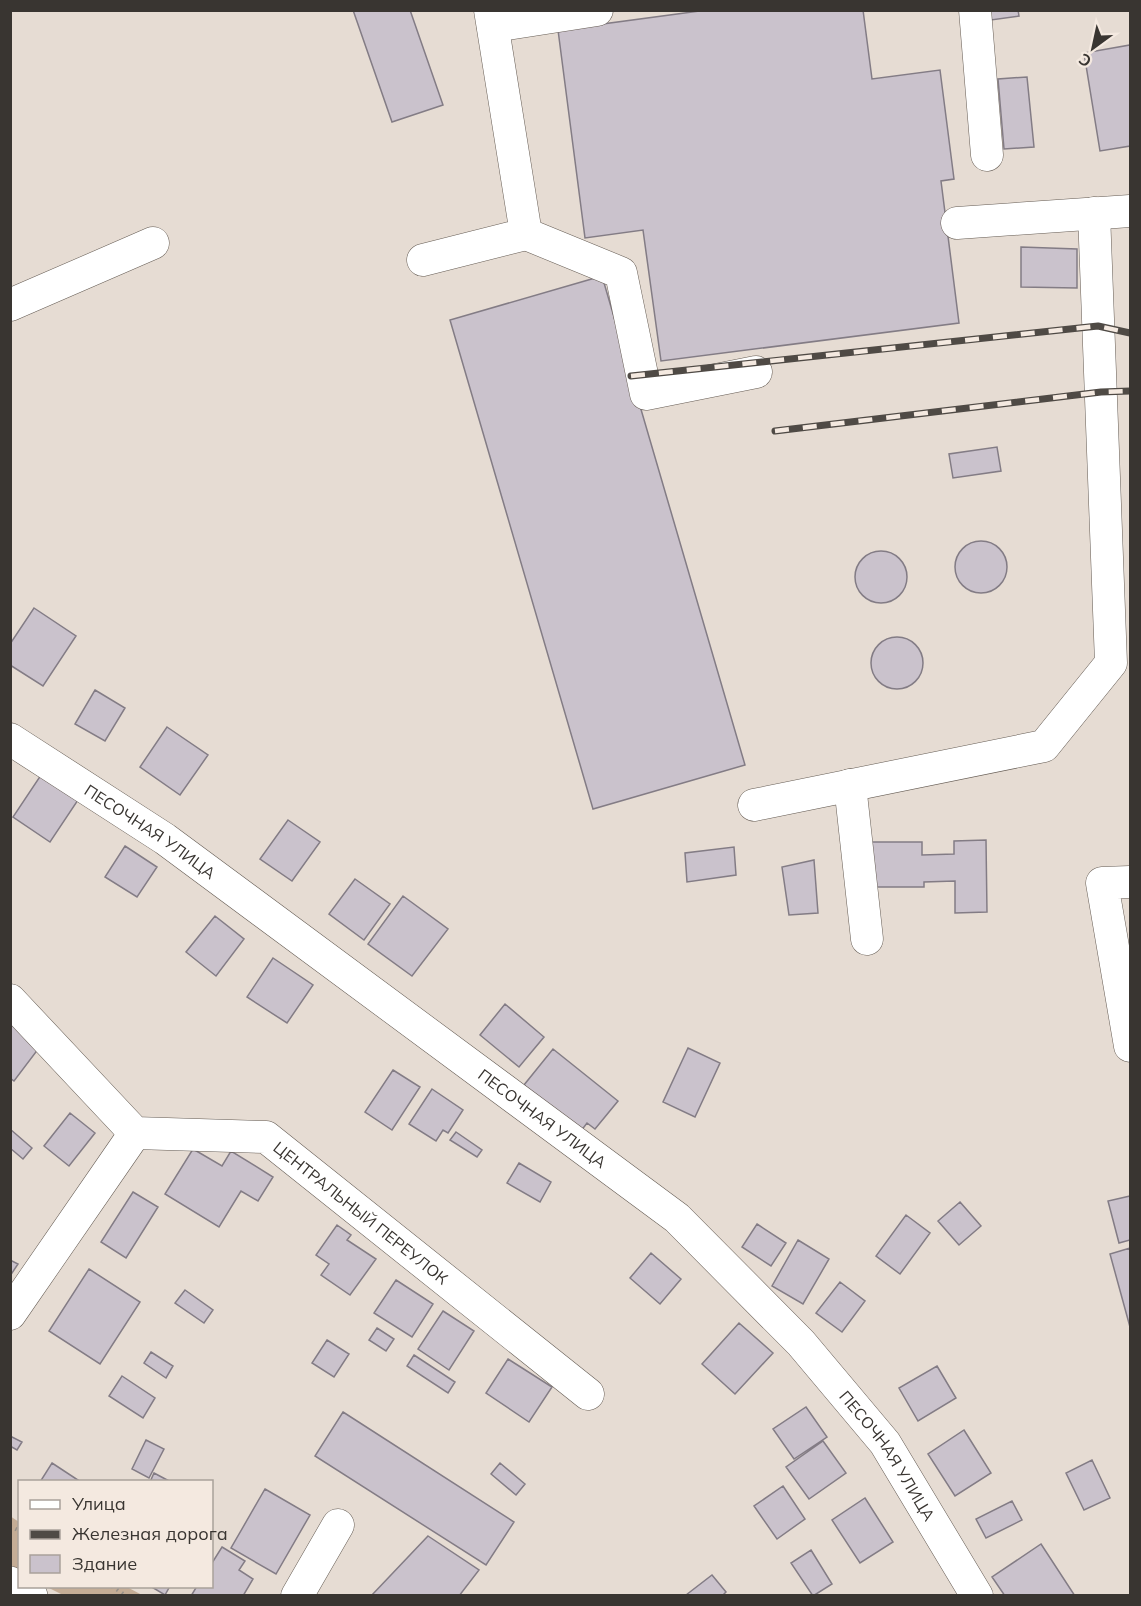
<svg xmlns="http://www.w3.org/2000/svg" width="1141" height="1606" viewBox="0 0 1141 1606" font-family="Mulish,sans-serif">
<rect width="100%" height="100%" fill="#e6dcd3"/>
<path fill="#c5ad96" d="M10 1516 19 1522V1570L11 1565Z
M47 1587H127L142 1595H63Z"/>
<path fill="#cac2cc" stroke="#837c85" stroke-width="1.5" d="M353 10H410L443 105 392 122Z
M707 10H863L872 79 940 70 954 179 941 181 959 323 661 361 643 230 585 238 558 30Z
M989 10H1018L1019 16 991 20Z
M1130 45V146L1100 151 1084 53Z
M1027 77 1034 147 1004 149 998 79Z
M1021 247 1077 249V288L1021 287Z
M602 276 745 765 593 809 450 320Z
M997 447 1001 471 953 478 949 454Z
M955 567a26 26 0 1 1 52 0a26 26 0 1 1-52 0Z
M855 577a26 26 0 1 1 52 0a26 26 0 1 1-52 0Z
M34 608 76 636 43 686 10 665V644Z
M871 663a26 26 0 1 1 52 0a26 26 0 1 1-52 0Z
M95 690 125 708 105 741 75 724Z
M167 727 208 755 180 795 140 767Z
M41 775 78 800 50 842 13 817Z
M288 820 320 842 292 881 260 859Z
M986 840 987 912 955 913V881L924 882V887H862V842H922V855L954 854V841Z
M125 846 157 867 137 897 105 877Z
M734 847 736 875 687 882 685 853Z
M814 860 818 913 789 915 782 867Z
M355 879 390 904 364 940 329 914Z
M403 896 448 929 412 976 368 944Z
M215 916 244 939 216 976 186 952Z
M273 958 313 985 287 1023 247 997Z
M505 1004 544 1037 519 1067 480 1035Z
M10 1020 42 1044 14 1081 10 1078Z
M688 1048 720 1063 695 1117 663 1102Z
M553 1049 618 1101 595 1129 587 1123 581 1131 524 1085Z
M393 1070 420 1087 392 1130 365 1112Z
M432 1089 463 1110 448 1133 443 1130 436 1141 409 1124Z
M70 1113 95 1133 69 1166 44 1146Z
M10 1129 32 1148 23 1159 10 1148Z
M456 1132 482 1150 477 1157 450 1140Z
M193 1149 222 1166 231 1151 273 1177 258 1201 241 1191 219 1227 165 1194Z
M519 1163 551 1182 540 1202 507 1183Z
M133 1192 158 1207 126 1258 101 1242Z
M1130 1196V1240L1119 1243 1108 1201Z
M960 1202 981 1226 959 1245 938 1221Z
M906 1215 930 1233 900 1274 876 1256Z
M757 1224 786 1243 771 1266 742 1247Z
M337 1225 351 1235 347 1240 376 1259 350 1295 321 1275 329 1264 316 1255Z
M798 1240 829 1259 803 1304 772 1286Z
M1130 1248V1327L1110 1254Z
M651 1253 681 1279 660 1304 630 1278Z
M10 1260 18 1264 10 1276Z
M89 1269 140 1302 100 1364 49 1331Z
M396 1280 433 1304 412 1337 374 1313Z
M840 1282 865 1301 842 1332 816 1313Z
M185 1290 213 1310 204 1323 175 1303Z
M443 1311 474 1331 449 1370 418 1349Z
M739 1323 773 1353 735 1394 702 1364Z
M377 1328 394 1339 386 1351 369 1340Z
M327 1340 349 1354 334 1377 312 1363Z
M151 1352 173 1366 166 1378 144 1363Z
M414 1355 455 1382 448 1393 407 1366Z
M508 1359 552 1387 529 1422 486 1393Z
M937 1366 956 1398 918 1421 899 1388Z
M122 1376 155 1398 143 1418 109 1396Z
M806 1407 827 1437 794 1459 773 1429Z
M343 1412 514 1522 486 1565 315 1456Z
M964 1430 991 1473 955 1496 928 1454Z
M10 1436 22 1442 17 1450 10 1446Z
M146 1440 164 1449 149 1478 132 1469Z
M823 1441 846 1473 809 1499 786 1467Z
M1092 1460 1110 1498 1084 1510 1066 1473Z
M52 1463 81 1482H40Z
M500 1463 525 1484 516 1495 491 1474Z
M154 1473 171 1482H150Z
M783 1486 805 1519 777 1539 754 1506Z
M265 1489 310 1515 276 1574 231 1548Z
M865 1498 893 1542 860 1563 832 1520Z
M1012 1501 1022 1520 986 1538 976 1519Z
M428 1536 479 1570 459 1596H371Z
M1041 1544 1075 1596H1005L992 1577Z
M222 1547 245 1561 239 1570 253 1579 243 1596H191L197 1586H212V1563Z
M811 1550 832 1584 813 1596 791 1563Z
M712 1575 726 1592 722 1596 686 1595Z
M150 1586H170L165 1595Z"/>
<g fill="none" stroke-linecap="round" stroke-linejoin="round">
<defs>
<g id="minor">
<path d="M975 10 987 155"/>
<path d="M493 26 597 10"/>
<path d="M957 223 1130 211"/>
<path d="M526 234 621 273 646 394 756 372"/>
<path d="M423 260 526 234 490 10"/>
<path d="M10 305 153 243"/>
<path id="s1" d="M10 739 165 839 677 1218 801 1343 885 1443 977 1596"/>
<path d="M850 785 867 939"/>
<path d="M754 805 1044 746 1111 663 1094 213"/>
<path d="M1130 882 1102 883 1130 1046"/>
<path id="s2" d="M10 1000 135 1133 266 1137 588 1394"/>
<path d="M10 1314 135 1133"/>
<path d="M297 1596 338 1525"/>
</g>
<path id="major" d="M10 1583 31 1596"/>
</defs>
<use href="#minor" stroke="#655c54" stroke-width="33"/>
<use href="#major" stroke="#655c54" stroke-width="34"/>
<path stroke="#98918a" stroke-width="4" stroke-dasharray="1.5 4.5" stroke-linecap="butt" d="M10 1526 20 1531
M112 1586 126 1596"/>
<use href="#minor" stroke="#fff" stroke-width="32"/>
<use href="#major" stroke="#fff" stroke-width="33"/>
<defs>
<path id="rail" d="M631 376 1098 326 1130 333
M775 431 1101 392 1130 391"/>
</defs>
<use href="#rail" stroke="#4f4a45" stroke-width="7"/>
<use href="#rail" stroke="#f4e9e0" stroke-width="4.5" stroke-dasharray="14" stroke-linecap="butt"/>
</g>
<g text-anchor="middle" dominant-baseline="central" stroke-width="4.5" stroke-linejoin="round" paint-order="stroke">
<g font-size="16" fill="#393531" stroke="#f4e9e0">
<text stroke="none"><textPath href="#s1" startOffset="168">ПЕСОЧНАЯ УЛИЦА</textPath></text>
<text stroke="none"><textPath href="#s1" startOffset="654">ПЕСОЧНАЯ УЛИЦА</textPath></text>
<text stroke="none"><textPath href="#s2" startOffset="435">ЦЕНТРАЛЬНЫЙ ПЕРЕУЛОК</textPath></text>
<text stroke="none"><textPath href="#s1" startOffset="1140">ПЕСОЧНАЯ УЛИЦА</textPath></text>
</g>
</g>
<rect width="1141" height="1606" fill="none" stroke="#393531" stroke-width="24"/>
<rect x="18" y="1480" width="195" height="108" fill="#f4e9e0" stroke="#a9a19a" stroke-width="1.5"/>
<rect x="30" y="1500" width="30" height="9" fill="#ffffff" stroke="#a9a19a" stroke-width="1.5"/>
<text x="72" y="1510" font-size="18" fill="#393531">Улица</text>
<rect x="30" y="1530" width="30" height="9" fill="#4f4a45" stroke="#a9a19a" stroke-width="1.5"/>
<text x="72" y="1540" font-size="18" fill="#393531">Железная дорога</text>
<rect x="30" y="1555" width="30" height="18" fill="#cac2cc" stroke="#a9a19a" stroke-width="1.5"/>
<text x="72" y="1570" font-size="18" fill="#393531">Здание</text>
<g transform="translate(1093 48) rotate(213)" stroke="#f4e9e0" stroke-width="4.5" paint-order="stroke">
<path d="M0-4.5L10 22L0 15L-10 22Z" fill="#393531"/>
<text y="-9" font-size="16" font-weight="bold" text-anchor="middle" fill="#393531">С</text>
</g>
</svg>
